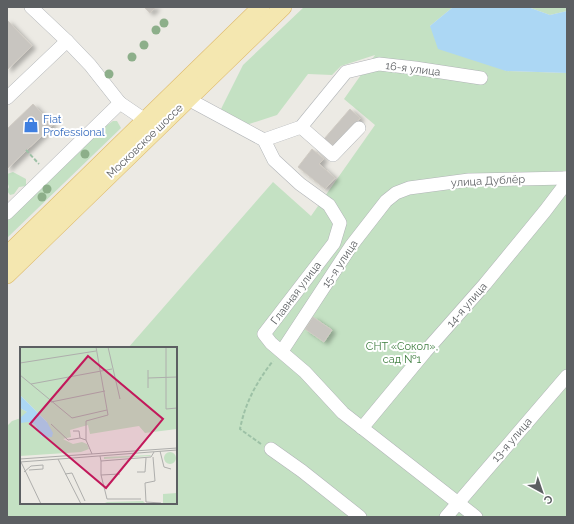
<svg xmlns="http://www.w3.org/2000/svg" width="574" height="524" viewBox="0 0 574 524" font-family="Raleway,sans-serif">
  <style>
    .green { fill: #c4e1c3 }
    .water { fill: #acd7f4 }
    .building { fill: #c8c5c0; stroke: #d0cbc3; filter: url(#shadow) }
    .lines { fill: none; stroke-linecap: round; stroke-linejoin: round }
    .minor-casing { stroke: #b1b4b7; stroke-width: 14 }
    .major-casing { stroke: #dfba6a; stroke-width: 18 }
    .path { stroke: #9dc1a6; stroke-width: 2; stroke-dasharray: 4 2; stroke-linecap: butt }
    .minor { stroke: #fff; stroke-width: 13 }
    .major { stroke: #f4e7b0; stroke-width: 17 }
    .tree { fill: #8daf8a }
    .labels { text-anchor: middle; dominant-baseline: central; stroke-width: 4; stroke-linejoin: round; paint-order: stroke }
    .street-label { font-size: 11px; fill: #5c5f62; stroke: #fff }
    .shop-label { font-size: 11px; fill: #366cbe; stroke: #fff; text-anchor: start }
    .park-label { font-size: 11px; fill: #3f7e40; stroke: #fff }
    .inset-road { fill: none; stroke: #aeaeac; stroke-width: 1 }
    .view { fill: #c2185b; fill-opacity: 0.15; stroke: #c2185b; stroke-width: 2 }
    .inset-edge { fill: none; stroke: #5c5f62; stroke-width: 2 }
  </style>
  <defs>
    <filter id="shadow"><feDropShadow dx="4" dy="2.5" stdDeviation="2" flood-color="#0004"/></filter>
  </defs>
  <rect width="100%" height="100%" fill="#eceae4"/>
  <g class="green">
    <polygon points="304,7 453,7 430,26 506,71 567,73 567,517 7,517 7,426 12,421 21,418 21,503 176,503 176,348 128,348 273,182 311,216 375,125 344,99 375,55 341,66 332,75 308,74 277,115 243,126 219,113 243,65"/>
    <polygon points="528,7 567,7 567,11 550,15"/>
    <polygon points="113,121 117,121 121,128 7,238 7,221 106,126"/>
    <polygon points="13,172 26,179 26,186 19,187 14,194 10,195 7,191 9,187 7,181 7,174"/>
  </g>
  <polygon class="water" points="453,7 528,7 550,15 567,11 567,73 506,71 438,49 430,26"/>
  <g class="building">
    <polygon points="144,7 156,7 150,13"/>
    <polygon points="7,20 32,46 7,70"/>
    <polygon points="33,104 53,125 7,169 7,129"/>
    <polygon points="350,109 360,118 335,147 324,139"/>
    <polygon points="312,149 324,159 319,164 335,178 325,189 298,167"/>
    <polygon points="313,317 332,330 324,342 305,329"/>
  </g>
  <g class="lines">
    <g class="minor-casing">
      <g id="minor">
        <polyline points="31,7 67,41"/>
        <polyline points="7,98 67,41 90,65 120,103"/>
        <polyline points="188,99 264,140 274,160 300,184 329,205 340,223 334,243 264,334 271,343 305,372 343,413 476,517"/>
        <polyline points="301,127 333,155 359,128"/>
        <polyline points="264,140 301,127 346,72 379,64 415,68 481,78"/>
        <polyline points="7,213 120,103 145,120"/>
        <polyline points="282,351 351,246 386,201 396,193 409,188 469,180 567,178"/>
        <polyline points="362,428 425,352 485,284 545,211 564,186 565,178"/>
        <polyline points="271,449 302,471 360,517"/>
        <polyline points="446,517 567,376"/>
      </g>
    </g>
    <g class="major-casing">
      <g id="major">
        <polyline points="7,255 261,7"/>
        <polyline points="7,275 283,7"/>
      </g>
    </g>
    <g class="path">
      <polyline points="26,150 39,164"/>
      <path d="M261,444L240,429C245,403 257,381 273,361"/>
    </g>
    <use href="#minor" class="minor"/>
    <use href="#major" class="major"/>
  </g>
  <g class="tree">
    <circle cx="164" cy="23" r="4.5"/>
    <circle cx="156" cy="30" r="4.5"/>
    <circle cx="144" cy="45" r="4.5"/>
    <circle cx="132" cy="57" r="4.5"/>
    <circle cx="109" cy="74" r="4.5"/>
    <circle cx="85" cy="154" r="4.5"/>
    <circle cx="47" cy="189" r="4.5"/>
    <circle cx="42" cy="197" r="4.5"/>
  </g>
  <defs>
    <g id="shop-bare" transform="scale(1.2)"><path d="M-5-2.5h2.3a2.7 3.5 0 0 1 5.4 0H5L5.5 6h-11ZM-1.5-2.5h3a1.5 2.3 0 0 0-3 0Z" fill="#3f7fe0" stroke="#fff" stroke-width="2.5" paint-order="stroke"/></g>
  </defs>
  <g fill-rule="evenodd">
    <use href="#shop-bare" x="31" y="125"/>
  </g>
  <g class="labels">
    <g class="street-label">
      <text transform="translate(413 69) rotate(7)">16-я улица</text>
      <text transform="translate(145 141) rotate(-44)">Московское шоссе</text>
      <text transform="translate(488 181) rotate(-3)">улица Дублёр</text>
      <text transform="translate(340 264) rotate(-56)">15-я улица</text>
      <text transform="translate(296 293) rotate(-53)">Главная улица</text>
      <text transform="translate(467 305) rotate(-49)">14-я улица</text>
      <text transform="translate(512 440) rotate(-49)">13-я улица</text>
    </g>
    <g class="shop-label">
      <text x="43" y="119">Fiat<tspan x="43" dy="13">Professional</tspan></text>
    </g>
    <g class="park-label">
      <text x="402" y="346">СНТ «Сокол»,<tspan x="402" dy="13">сад №1</tspan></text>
    </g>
  </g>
  <g transform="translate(20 347)">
    <rect width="157" height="157" fill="#eceae4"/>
    <path d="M0,0H157V82L125,86L119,79L70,87L68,78L50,83L51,90L43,92L53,97L62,95L67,97L69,102L61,105L0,109V61L7,65L9,75L15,78L22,90L27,75L0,48ZM144 111a6 6 0 1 1 12 0a6 6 0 1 1-12 0ZM131,108L130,109L84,112V110ZM157,146V157L143,156V147ZM123,154L126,157H83L87,155Z" fill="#c4e1c3"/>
    <path d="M0,48L27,75L33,86L32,90H22L15,78L9,75L0,76L1,70L7,65L0,61Z" fill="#acd7f4"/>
    <path class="inset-road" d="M88,0L100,52M146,0V62L157,61M0,16L76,4M128,23V41M0,28L52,71L87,63M128,31L157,30M11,37L92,22M31,55L85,44M31,77L48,93L60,91L66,93M53,84H59L60,91M140,104L144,120L151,122M72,107L66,93V74L88,68L76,0M80,109L81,114L131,110L134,105M133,110L135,134L125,136L126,155L141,156M0,112L157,101M38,112L61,157M81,114V128L100,127M0,115L157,103M1,115L21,157M4,125L11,119L23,118V122L9,123M117,125H125L126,111M45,127L52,126L65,154M81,128L87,152H121"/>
    <path class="view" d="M68,9L143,72L86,141L10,77Z"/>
    <rect width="157" height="157" class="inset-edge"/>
  </g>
  <rect width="574" height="524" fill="none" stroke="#5c5f62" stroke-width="16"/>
  <g transform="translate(542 492) rotate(140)" stroke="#ffffff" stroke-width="3" paint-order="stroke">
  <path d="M0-3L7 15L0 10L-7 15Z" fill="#5c5f62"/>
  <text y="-6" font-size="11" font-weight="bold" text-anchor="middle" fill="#5c5f62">С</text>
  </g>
</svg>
